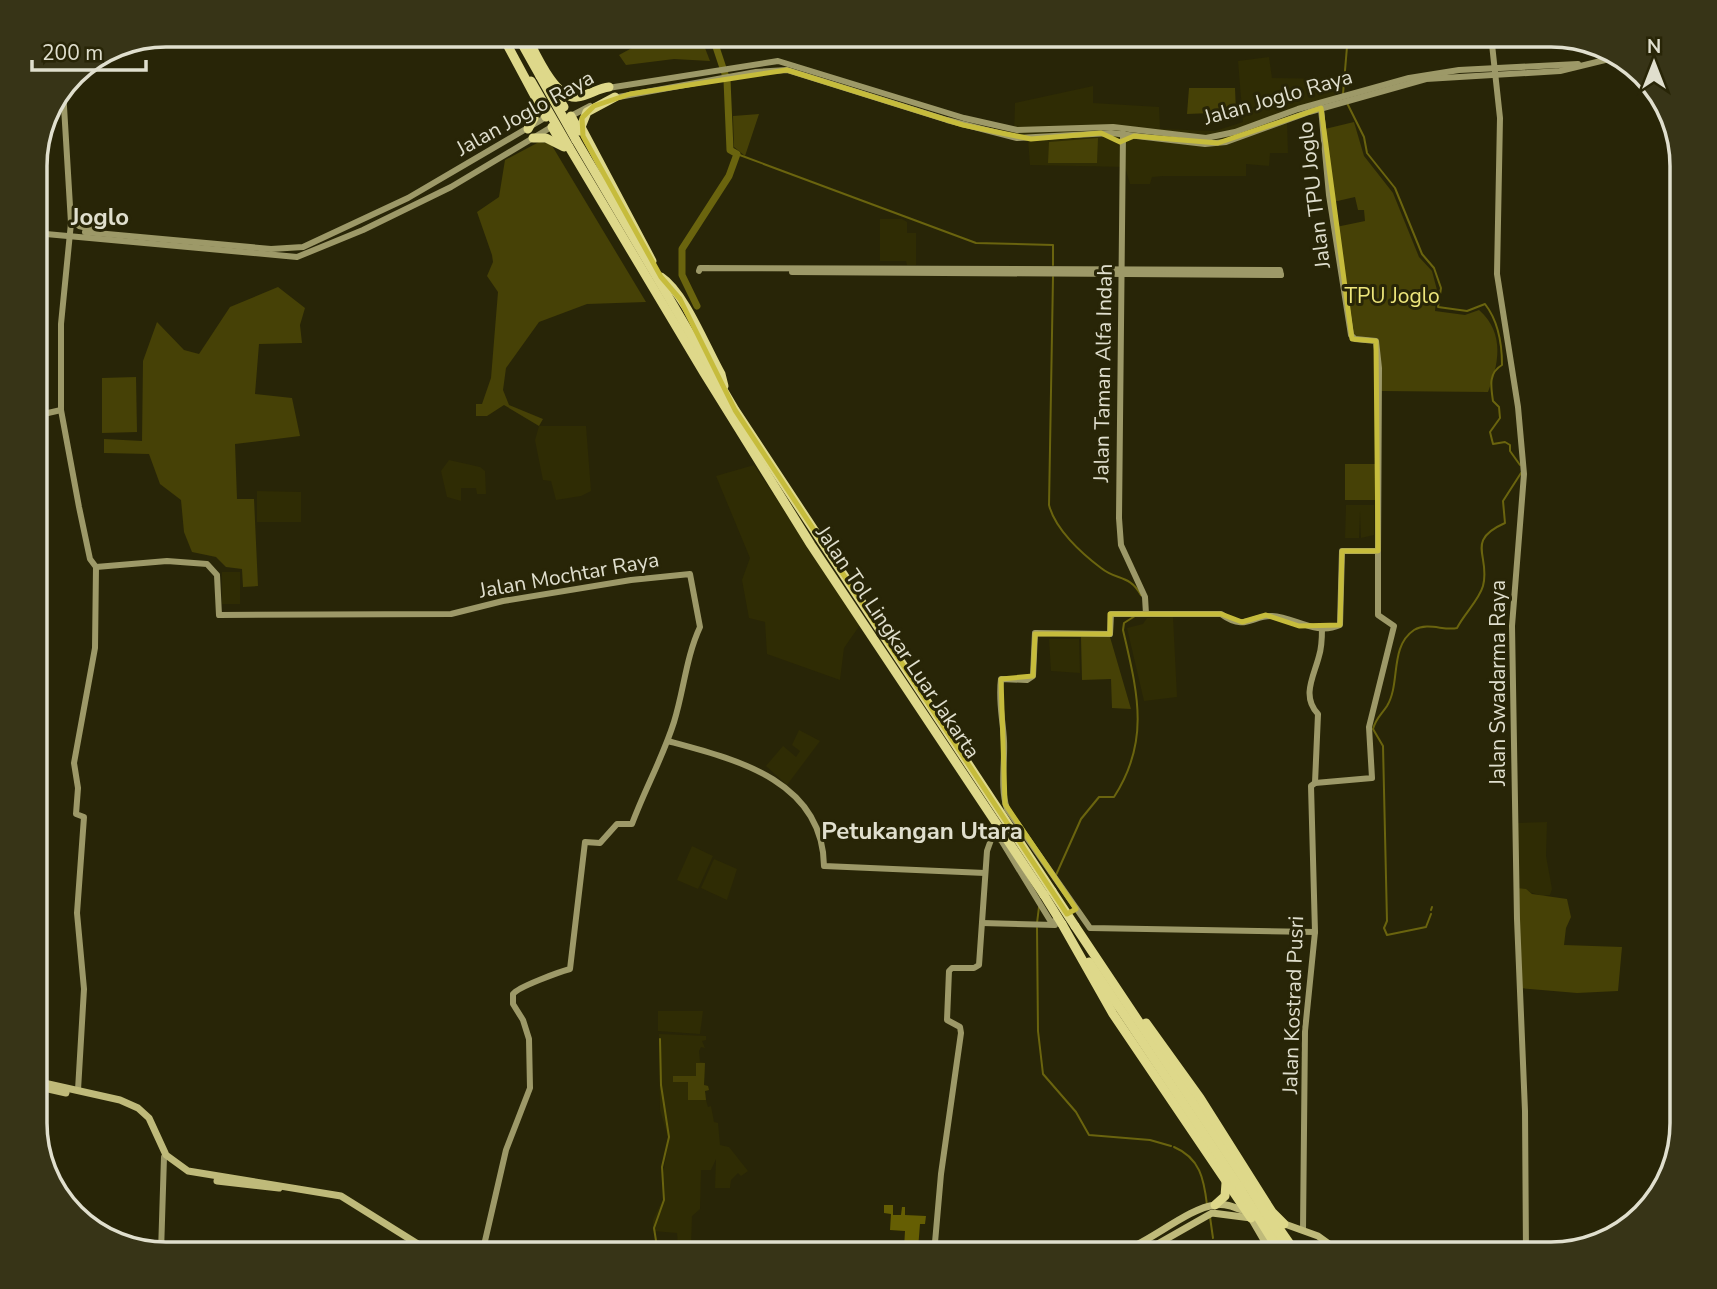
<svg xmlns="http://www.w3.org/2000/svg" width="1717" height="1289" viewBox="0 0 1717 1289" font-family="'Nunito Sans',sans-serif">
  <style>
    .built { fill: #2f2c04 }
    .green { fill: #464106 }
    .forest { fill: #655e03 }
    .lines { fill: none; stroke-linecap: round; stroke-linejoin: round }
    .stream { stroke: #6a640e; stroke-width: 2 }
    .river { stroke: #6a640e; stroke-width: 7 }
    .secondary { stroke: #9d9968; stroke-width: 6 }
    .primary { stroke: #bfba7a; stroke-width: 7 }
    .highway { stroke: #ded88a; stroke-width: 9 }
    .highway-bridge { stroke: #ded88a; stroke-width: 9 }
    .marked { fill: none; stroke: #c6bc3c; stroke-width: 5; stroke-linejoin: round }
    .labels { text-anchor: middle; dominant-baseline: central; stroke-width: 6; stroke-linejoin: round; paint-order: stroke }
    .street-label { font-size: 21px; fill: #e0dfce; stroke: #282507 }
    .park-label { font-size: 21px; fill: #eee67b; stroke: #282507 }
    .quarter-label { font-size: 24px; font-weight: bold; fill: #e0dfce; stroke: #282507 }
    .rim { fill: none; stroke: #e0dfce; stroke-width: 3.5 }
  </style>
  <rect width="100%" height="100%" fill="#282507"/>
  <g class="built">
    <polygon points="1269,57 1272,78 1335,79 1337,107 1287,121 1288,153 1270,153 1269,166 1246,164 1246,176 1163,176 1152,177 1150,184 1130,184 1125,167 1030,165 1028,139 1014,136 1015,103 1093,86 1093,103 1159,107 1160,129 1215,131 1243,122 1238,61"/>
    <polygon points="880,219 902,219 907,222 907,233 916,233 916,265 907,265 906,261 880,261"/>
    <polygon points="539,426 586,426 591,491 581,496 556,500 551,481 543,480 535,440"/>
    <polygon points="449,460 480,467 485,471 486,494 477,494 476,488 461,488 461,501 447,497 441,471"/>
    <polygon points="754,465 860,625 844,648 840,680 767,654 765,622 749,618 742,580 750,558 716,476"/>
    <polygon points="257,491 301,492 301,522 257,522"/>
    <polygon points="1346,505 1374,505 1374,535 1361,538 1360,511 1359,538 1345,538"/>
    <rect x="222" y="572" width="18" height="32"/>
    <polygon points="1173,617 1177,697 1144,701 1127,628 1143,624 1147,618"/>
    <polygon points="1049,639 1079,639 1080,673 1051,671"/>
    <polygon points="799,730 820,741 787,785 766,766 783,746 796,757 800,751 792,745"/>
    <polygon points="1547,822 1546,856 1552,889 1550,895 1542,896 1517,888 1516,823"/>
    <polygon points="692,846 713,856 698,889 677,880"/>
    <polygon points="714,859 737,869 727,900 701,888"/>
    <polygon points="658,1011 703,1011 700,1034 658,1031"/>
    <polygon points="659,1034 706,1036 706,1040 702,1041 705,1048 701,1047 699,1051 700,1062 705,1063 704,1085 708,1086 709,1090 705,1091 706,1100 708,1107 711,1106 714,1122 718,1123 720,1145 729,1147 748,1171 741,1176 738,1173 731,1180 730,1188 715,1188 716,1159 711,1170 701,1170 700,1209 692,1216 691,1247 678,1246 677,1233 653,1231 653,1220 665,1195 663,1173 669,1140 660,1110"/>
  </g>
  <g class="green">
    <polygon points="656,35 700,35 710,61 674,59 626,65 619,55"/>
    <polygon points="1189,88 1235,88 1236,112 1187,114"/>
    <polygon points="759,114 745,156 734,147 733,116"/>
    <path d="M1354,122L1364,156L1393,193L1419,257L1432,271L1437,290L1435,311L1465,315L1479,310C1505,333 1499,363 1488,392L1380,391L1378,340H1357L1354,334L1336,227L1365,221L1364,210H1358L1355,197L1333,202L1325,129Z"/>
    <polygon points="1098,138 1097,163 1048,163 1049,142"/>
    <polygon points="539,142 551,144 646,302 587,304 539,322 506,368 503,390 509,405 543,419 539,426 504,405 487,416 476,416 476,404 482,404 491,378 498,292 487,276 493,262 492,255 477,212 499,197 505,160"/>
    <polygon points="278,287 305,308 300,325 302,343 259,344 255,394 292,398 300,436 235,444 237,499 254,499 258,586 243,587 242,569 226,567 216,557 192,552 184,532 181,500 160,484 149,454 104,453 104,439 142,441 143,361 157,322 184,350 199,354 230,307"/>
    <polygon points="136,377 137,432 102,433 102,378"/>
    <rect x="1345" y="464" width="30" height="36"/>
    <polygon points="1081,637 1110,637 1131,709 1112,708 1111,679 1082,680"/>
    <polygon points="1517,888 1526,889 1532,894 1567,899 1571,917 1566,928 1564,945 1622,947 1618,991 1577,993 1519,988"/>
    <polygon points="696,1063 705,1063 704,1085 708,1086 709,1090 705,1091 706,1100 688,1100 688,1082 673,1082 673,1076 696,1076"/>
  </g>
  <polygon class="forest" points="884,1205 893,1205 893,1215 901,1215 902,1207 905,1207 905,1215 926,1216 925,1224 920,1224 918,1249 904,1248 905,1231 890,1230 891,1214 884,1213"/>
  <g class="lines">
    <g class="stream">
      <polyline points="1343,94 1348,35"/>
      <path d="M1347,103L1364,137L1367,153L1395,188L1422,254L1434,268L1441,288L1438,307L1467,311L1485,304C1499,322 1502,344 1502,365C1488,373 1491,387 1493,401L1499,407L1500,418L1490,432L1493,444L1505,442L1510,445V451L1520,465"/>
      <polyline points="737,154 976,243 1053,245 1053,265"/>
      <path d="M1053,277L1049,505C1055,529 1081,553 1101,568C1117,581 1129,574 1141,595"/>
      <path d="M1056,875L1081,819L1099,797H1114C1151,740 1137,691 1123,630L1124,623L1135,616"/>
      <polyline points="1431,910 1432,907"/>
      <path d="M1431,914L1426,927L1387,935L1384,928L1387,921L1383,746L1373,729C1376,718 1381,715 1387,706C1401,683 1389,647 1414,630C1428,622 1444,631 1457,628C1464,614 1479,600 1483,586C1491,556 1464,541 1505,523L1503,501L1521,473"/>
      <polyline points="1037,923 1039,907"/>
      <polyline points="1037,928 1038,1031 1043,1074 1076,1112 1089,1135 1150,1140 1171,1146"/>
      <path d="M1174,1147C1200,1158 1204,1179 1207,1205"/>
      <polyline points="1210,1217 1213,1238"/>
      <polyline points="657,1247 654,1228 664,1200 662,1167 669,1137 661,1085 660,1039"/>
    </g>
    <polyline class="river" points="697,306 682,275 682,249 729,176 737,154 730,150 727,80 712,35"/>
    <g class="secondary">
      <polyline points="1491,35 1500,118 1497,274 1518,407 1524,474 1512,626 1517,919 1525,1111 1526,1254"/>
      <polyline points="1629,62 1669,113"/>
      <polyline points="608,88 778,61 964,118 1017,130 1113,127 1206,138 1235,132 1298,109 1409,78 1459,70 1578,64"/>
      <polyline points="63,90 71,223 61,324 61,410 79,507 90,559 96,567"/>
      <polyline points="613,98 756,72 787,70 947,120 1017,138 1111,133 1205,144 1226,142 1309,112 1426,79 1560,71 1605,60 1623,60"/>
      <polyline points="569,117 590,106"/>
      <polyline points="1123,133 1119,518 1121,545 1145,597 1146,614"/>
      <polyline points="72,219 79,226 96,230"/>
      <polyline points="85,232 271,249 303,247 408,198 548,116"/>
      <polyline points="35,233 297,257 363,230 451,187 553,126"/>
      <polyline points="699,271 700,268 1280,270 1281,275"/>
      <polyline points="792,272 1281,275"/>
      <polyline points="35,416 61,410"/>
      <path d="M96,567L167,561L207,564L217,575L219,615L451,614L503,601L631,580L690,574L700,627C686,657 684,690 674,722C663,757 645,789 632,824H617L600,843L585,842L570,969C559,972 518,987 513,994V1004L523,1020L529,1039L530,1088L506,1150L482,1254"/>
      <path d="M668,741C735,759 823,780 824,866L985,873"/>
      <polyline points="1315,783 1372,778 1369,727 1394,626 1378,615 1378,551"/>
      <polyline points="982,923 1055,925"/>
      <path d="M1315,932L1090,928L1007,809C1000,788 1005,763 1004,741C1003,719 998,702 1001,679L1027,680L1033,676L1035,633L1110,634L1111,614H1221C1246,632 1252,615 1272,616C1295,617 1315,636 1340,625L1342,551H1378L1379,368L1376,341L1355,339L1351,335L1329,195L1321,108"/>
      <polyline points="78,1090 84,989 77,913 84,817 76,814 78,788 74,763 95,648 96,567"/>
      <path d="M1303,1230L1305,1031L1315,932L1311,786L1315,783L1318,714C1301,696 1314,676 1319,656C1322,647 1322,637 1322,628"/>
      <polyline points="161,1252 164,1157"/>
      <polyline points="934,1254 941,1174 961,1033 960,1027 947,1020 949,971 952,968 974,968 979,965 987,851 992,837 1001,840 1051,922 1060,919"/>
    </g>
    <g class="primary">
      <polyline points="35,1081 120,1100 138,1108 149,1118 166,1155 188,1171 341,1196 421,1246 470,1254"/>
      <polyline points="35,1086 66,1093"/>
      <polyline points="217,1181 279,1188"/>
      <polyline points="1282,1223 1318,1236 1343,1254"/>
      <polyline points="567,1254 626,1247 719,1254"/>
      <path d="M1117,1254C1148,1244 1188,1208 1215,1205C1227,1203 1236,1208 1247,1212"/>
      <polyline points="1140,1254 1212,1213 1251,1218 1272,1254"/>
      <polyline points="1304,1254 1306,1247 1313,1245 1331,1254"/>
    </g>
    <g class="highway">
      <polyline points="502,35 546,117"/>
      <polyline points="517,35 540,76"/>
      <path d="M526,35C535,52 555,100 577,97C588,96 598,88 609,87"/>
      <polyline points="555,93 564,107"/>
      <polyline points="615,97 587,112 581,127 652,261"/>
      <polyline points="571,116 579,131"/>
      <polyline points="552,127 562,144"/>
      <polyline points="528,129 534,118 536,101"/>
      <polyline points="533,138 546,138 564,147"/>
      <polyline points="576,140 735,410 1052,891"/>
      <polyline points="569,147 704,373 811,545 1044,895"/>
      <path d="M661,277C685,293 706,348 721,374L724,386"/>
      <polyline points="1062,924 1113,1014 1251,1218"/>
      <polyline points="1075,926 1248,1185"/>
      <polyline points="1089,962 1240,1188"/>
      <polyline points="1146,1023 1200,1098 1272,1212 1284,1224"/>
      <polyline points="1215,1205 1225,1196 1226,1183"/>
      <polyline points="1274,1221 1297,1254"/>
    </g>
    <g class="highway-bridge">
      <polyline points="540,76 576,140"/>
      <polyline points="531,81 569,147"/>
      <polyline points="1052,891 1075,926"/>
      <polyline points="1044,895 1062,924"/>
      <polyline points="1248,1185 1290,1254"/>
      <polyline points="1240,1188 1281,1254"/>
    </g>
  </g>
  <path class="marked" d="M787,70L963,125L1031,139L1101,133L1120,142L1134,136L1218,143L1321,108L1352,339L1376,341L1378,551H1342L1340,625L1299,626L1266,615L1242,622L1221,614H1110V634H1035L1033,676L1001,679L1005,804L1076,909L1067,914L735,410L680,299L661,277L583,136L582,118L594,106L630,94Z"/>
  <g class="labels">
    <g class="street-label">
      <text transform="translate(1278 97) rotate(-16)">Jalan Joglo Raya</text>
      <text transform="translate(525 113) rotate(-29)">Jalan Joglo Raya</text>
      <text transform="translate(1314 195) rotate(-97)">Jalan TPU Joglo</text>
      <text transform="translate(1103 373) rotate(-89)">Jalan Taman Alfa Indah</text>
      <text transform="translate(569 575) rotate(-10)">Jalan Mochtar Raya</text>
      <text transform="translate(898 642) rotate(56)">Jalan Tol Lingkar Luar Jakarta</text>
      <text transform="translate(1498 683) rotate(-90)">Jalan Swadarma Raya</text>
      <text transform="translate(1293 1005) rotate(-88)">Jalan Kostrad Pusri</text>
    </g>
    <g class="park-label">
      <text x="1392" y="296">TPU Joglo</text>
    </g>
    <g class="quarter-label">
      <text x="100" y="217">Joglo</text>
      <text x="922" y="831">Petukangan Utara</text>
    </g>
  </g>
  <path d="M0 0H1717V1289H0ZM166 47H1551A119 119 0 0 1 1670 166V1123A119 119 0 0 1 1551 1242H166A119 119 0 0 1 47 1123V166A119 119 0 0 1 166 47Z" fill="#373417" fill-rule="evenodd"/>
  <path class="rim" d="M166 47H1551A119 119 0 0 1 1670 166V1123A119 119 0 0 1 1551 1242H166A119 119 0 0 1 47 1123V166A119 119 0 0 1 166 47Z"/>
  <g transform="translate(1654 63)" stroke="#282507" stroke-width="5" paint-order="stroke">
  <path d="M0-5L12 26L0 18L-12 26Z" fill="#e0dfce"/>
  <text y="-10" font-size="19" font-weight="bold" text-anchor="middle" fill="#e0dfce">N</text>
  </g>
  <path d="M32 60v10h114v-10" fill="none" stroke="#e0dfce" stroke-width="3.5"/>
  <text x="42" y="60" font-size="21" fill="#e0dfce" stroke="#282507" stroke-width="5" paint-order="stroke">200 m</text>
</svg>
